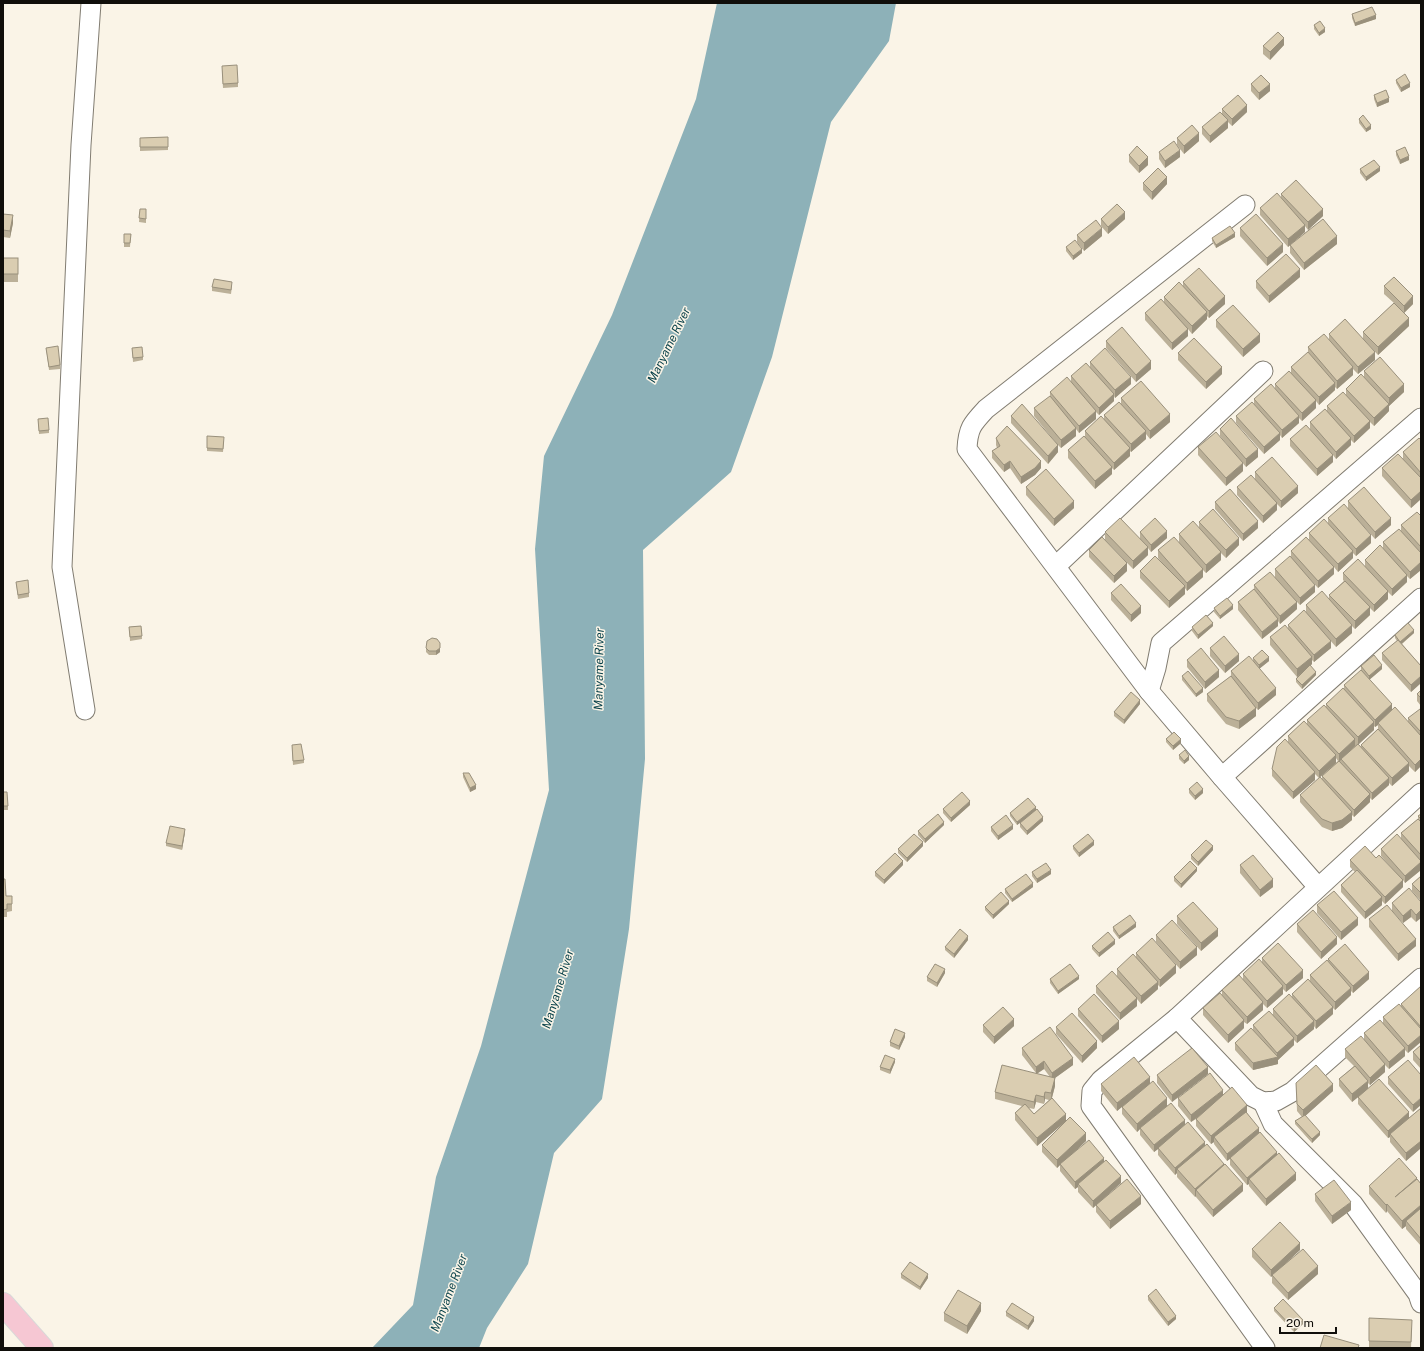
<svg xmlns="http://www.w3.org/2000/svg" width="1424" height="1351" viewBox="0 0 1424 1351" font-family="'Public Sans',sans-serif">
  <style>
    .water { fill: #8db1b8 }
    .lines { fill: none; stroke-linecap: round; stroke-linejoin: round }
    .minor-casing { stroke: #817c71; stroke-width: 21 }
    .primary-casing { stroke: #d9d8d8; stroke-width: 24 }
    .minor { stroke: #fff; stroke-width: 19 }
    .primary { stroke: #f6c7d3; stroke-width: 22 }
    .wall { fill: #bbb098; fill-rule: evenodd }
    .shaded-wall { fill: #99907c }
    .building { fill: #dacdb1; stroke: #99907c }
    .labels { text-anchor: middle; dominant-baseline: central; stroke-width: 3; stroke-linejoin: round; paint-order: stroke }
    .water-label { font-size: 12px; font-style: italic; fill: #043e47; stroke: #faf4e7 }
  </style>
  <rect width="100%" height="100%" fill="#faf4e7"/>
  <polygon class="water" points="717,3 896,3 889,41 831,122 772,357 731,472 643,550 645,759 629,929 602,1099 554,1153 528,1264 487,1328 479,1348 372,1348 413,1305 436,1177 481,1046 549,790 535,549 544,456 612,315 696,99"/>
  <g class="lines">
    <g class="minor-casing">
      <g id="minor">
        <path d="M1245,205L986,409C972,424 968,428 967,449L1149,691L1222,777L1318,887"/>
        <polyline points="1056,566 1263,371"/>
        <polyline points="1149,691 1156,668 1161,643 1421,418"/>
        <polyline points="85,710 62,567 81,145 91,3"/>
        <polyline points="1222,777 1421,598"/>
        <polyline points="1177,1018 1251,1096 1263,1102 1276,1101 1292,1092 1421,978"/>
        <polyline points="1263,1102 1273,1124 1353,1204 1418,1294 1421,1303"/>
        <polyline points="1265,1348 1091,1106 1092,1091 1101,1080 1177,1018 1421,793"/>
      </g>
    </g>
    <g class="primary-casing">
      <polyline id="primary" points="3,1304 42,1348"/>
    </g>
    <use href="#minor" class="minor"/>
    <use href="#primary" class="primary"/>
  </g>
  <g class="wall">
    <polygon points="1352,14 1376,19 1355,26 1352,18"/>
    <polygon points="1314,25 1325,32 1319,36 1314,29"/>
    <polygon points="1284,45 1270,60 1263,54 1263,46"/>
    <polygon points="222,70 238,83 238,87 223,88"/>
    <polygon points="1396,80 1410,87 1401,92 1396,83"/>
    <polygon points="1251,84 1270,91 1259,100 1251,91"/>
    <polygon points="1374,95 1389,102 1377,107 1374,99"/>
    <polygon points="1222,109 1247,112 1232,126 1228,122 1228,128 1210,143 1202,134 1202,127 1222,114"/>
    <polygon points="1359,119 1371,129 1366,132 1359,123"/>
    <polygon points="168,137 168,150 140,151 140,138"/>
    <polygon points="1177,138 1199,141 1184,154 1177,145"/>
    <polygon points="1396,151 1409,160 1400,164 1396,155"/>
    <polygon points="1159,152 1180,157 1165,168 1159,159"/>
    <polygon points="1129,155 1148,165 1139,173 1129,162"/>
    <polygon points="1360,169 1380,171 1366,181 1360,173"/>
    <polygon points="1143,183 1167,184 1152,200 1143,190"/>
    <polygon points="1281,194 1323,216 1308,230 1305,226 1305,232 1290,245 1337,244 1304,270 1290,253 1290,245 1288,247 1260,215 1260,208 1281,198"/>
    <polygon points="140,209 146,209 146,223 139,222"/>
    <polygon points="3,214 13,223 10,238 3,237"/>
    <polygon points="1101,219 1125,219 1108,234 1101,226"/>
    <polygon points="1240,228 1283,252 1267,266 1240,236"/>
    <polygon points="124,234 131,234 130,247 124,247"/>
    <polygon points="1077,235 1102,236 1084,251 1077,242"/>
    <polygon points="1235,237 1216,248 1212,241 1212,238"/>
    <polygon points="1066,247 1082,253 1073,260 1066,251"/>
    <rect x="3" y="258" width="15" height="24"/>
    <polygon points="1300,277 1269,303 1256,288 1256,281"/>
    <polygon points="1183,282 1225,304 1209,318 1207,316 1207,319 1192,334 1188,329 1188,336 1172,350 1145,320 1145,313 1164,303 1164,297 1183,286"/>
    <polygon points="232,286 231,294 212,291 212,287"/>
    <polygon points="1384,286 1413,304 1404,313 1409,326 1378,355 1363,339 1363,332 1394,303 1384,294"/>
    <polygon points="1216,320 1260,342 1243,357 1216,327"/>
    <polygon points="1329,334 1375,360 1358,374 1353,369 1353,375 1337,389 1335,387 1335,390 1319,405 1316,401 1316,408 1302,421 1299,418 1299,423 1282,438 1280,435 1280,440 1264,454 1236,423 1236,416 1254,405 1254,399 1275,388 1275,384 1291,374 1291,367 1308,353 1308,347 1329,339"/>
    <polygon points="1106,341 1151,369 1136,382 1106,348"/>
    <polygon points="46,348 60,365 60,369 49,370"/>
    <polygon points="132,348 143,357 143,360 133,362"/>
    <polygon points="1178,353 1222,374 1206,389 1178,360"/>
    <polygon points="1090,362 1131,384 1115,398 1114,396 1114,401 1099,415 1096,412 1096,419 1079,433 1076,429 1076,436 1061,448 1058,445 1058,452 1048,464 1011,423 1011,416 1057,444 1034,416 1034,408 1050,397 1050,392 1071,381 1071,376 1090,367"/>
    <polygon points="1364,371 1404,392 1389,406 1389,411 1374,426 1370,422 1370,428 1354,443 1351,440 1351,445 1336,459 1333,455 1333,462 1317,476 1290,446 1290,439 1310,429 1310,422 1327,411 1327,406 1346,396 1346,389 1364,377"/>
    <polygon points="1121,398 1170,422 1150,439 1146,434 1146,439 1131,452 1130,451 1130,456 1114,470 1112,468 1112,474 1095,489 1068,458 1068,450 1085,437 1085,431 1104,419 1104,415 1121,404"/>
    <polygon points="38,419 49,430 49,433 39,434"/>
    <polygon points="1220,429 1258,457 1246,467 1220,436"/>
    <polygon points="996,438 1041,468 1035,475 1021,484 1010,468 1004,472 992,458 992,451 997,448 996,445"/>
    <polygon points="1421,440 1421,499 1411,508 1382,476 1382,468 1403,458 1403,452"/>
    <polygon points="224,441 223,452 207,451 207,448"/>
    <polygon points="1198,447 1243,471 1226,486 1198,455"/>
    <polygon points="1255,472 1298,493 1281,508 1277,504 1277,510 1263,523 1237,495 1237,487 1255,479"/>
    <polygon points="1026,487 1074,508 1054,526 1026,495"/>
    <polygon points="1348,501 1391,525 1375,539 1356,518 1371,543 1356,556 1353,553 1353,558 1338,572 1334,567 1334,574 1318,588 1305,574 1315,592 1300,605 1297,602 1297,609 1280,624 1278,621 1278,626 1262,639 1238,610 1238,602 1254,589 1254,585 1275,577 1275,569 1291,558 1291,551 1309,539 1309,533 1328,525 1328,518 1348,508"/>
    <polygon points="1215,502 1258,528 1243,541 1215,509"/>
    <polygon points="1421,510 1421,570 1410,579 1407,576 1407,582 1392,596 1388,592 1388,599 1374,612 1370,608 1370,615 1355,629 1352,626 1352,633 1336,647 1329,639 1331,648 1314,662 1312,660 1312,664 1310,666 1316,675 1302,689 1296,682 1296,679 1297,677 1270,645 1270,637 1288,629 1288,625 1306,612 1306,605 1329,600 1329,595 1344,581 1343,580 1343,573 1365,566 1365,560 1383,549 1383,542 1401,532 1401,525 1421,516"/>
    <polygon points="1199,522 1239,545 1226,558 1220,552 1221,560 1206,573 1203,570 1203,577 1187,591 1185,588 1185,594 1169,608 1140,578 1140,571 1168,570 1158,558 1158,550 1179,542 1179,534 1199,528"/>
    <polygon points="1105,532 1140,539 1140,532 1167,538 1151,552 1148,548 1148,555 1133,569 1105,540"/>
    <polygon points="1089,550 1127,571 1114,583 1089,557"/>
    <polygon points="16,582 29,593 29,597 18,599"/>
    <polygon points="1111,593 1141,613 1131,622 1111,600"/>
    <polygon points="1214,608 1233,609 1220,619 1214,612"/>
    <polygon points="1421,623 1421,632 1420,631 1420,624"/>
    <polygon points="141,626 142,639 130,641 129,627"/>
    <polygon points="1213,626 1198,639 1192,631 1192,627"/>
    <polygon points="1414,633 1402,644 1421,666 1421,683 1411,692 1382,660 1382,653 1397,641 1395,638 1395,635"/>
    <polygon points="440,643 440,652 436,655 429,655 426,652 426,648"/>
    <polygon points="1210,648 1239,661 1225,673 1210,656"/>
    <polygon points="1253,658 1269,661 1259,669 1276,695 1258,710 1256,708 1256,716 1239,729 1226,724 1207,701 1207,694 1231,676 1231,671 1253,661"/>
    <polygon points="1187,660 1219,677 1205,689 1187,667"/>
    <path d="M1361,666L1382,669L1369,680L1392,710L1408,722V718L1421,710V766L1415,772L1409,766V771L1392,786L1389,783V785L1372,800L1370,798V802L1354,817L1352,815V820L1342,828L1332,831L1322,827L1300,802V795L1322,780V776L1338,761L1336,758V763L1319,778L1315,774V780L1293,799L1272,776V769L1288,742V736L1307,725V720L1326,707V704L1344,689V685L1368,679L1361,670ZM1378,725V729L1361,745V747L1358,744L1374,730V726L1375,727Z"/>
    <polygon points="1182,676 1203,692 1196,697 1182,680"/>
    <polygon points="1421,690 1421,706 1417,701 1417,694"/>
    <polygon points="1140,704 1124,724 1114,716 1114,712"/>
    <polygon points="1166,739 1181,743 1173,750 1166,742"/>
    <polygon points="292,745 304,760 304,763 293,765"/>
    <polygon points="1179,755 1189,760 1184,764 1179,759"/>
    <polygon points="463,773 476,789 470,792 463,777"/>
    <polygon points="1189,789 1203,793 1195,800 1189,793"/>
    <polygon points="3,792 8,806 8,810 3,810"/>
    <polygon points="970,805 951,822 943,813 943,809"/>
    <polygon points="1036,810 1043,821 1027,835 1020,827 1020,823 1028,817 1017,825 1010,816 1010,813"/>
    <polygon points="1421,814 1421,870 1405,883 1403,880 1403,887 1385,904 1382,901 1382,905 1365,919 1341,892 1341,885 1355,872 1350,867 1350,860 1376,858 1393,870 1381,856 1381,849 1401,839 1401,833 1418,819 1418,816"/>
    <polygon points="944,825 925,843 918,835 918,831"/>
    <polygon points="991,827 1013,829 998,840 991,831"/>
    <polygon points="185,832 182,850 166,846 166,843"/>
    <polygon points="1094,845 1079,857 1073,849 1073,846"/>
    <polygon points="923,846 907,862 898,853 898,849"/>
    <polygon points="1213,850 1198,866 1191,859 1191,855"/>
    <polygon points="903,865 884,884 875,876 875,872"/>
    <polygon points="1240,865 1273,887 1260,897 1240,873"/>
    <polygon points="1197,871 1181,888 1174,881 1174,877"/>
    <polygon points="1032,872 1051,874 1037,883 1032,876"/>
    <polygon points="1421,876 1421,901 1412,891 1412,884"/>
    <polygon points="3,879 6,896 12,904 12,911 7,912 7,917 3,917"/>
    <polygon points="1033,887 1012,902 1005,893 1005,889"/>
    <polygon points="1421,902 1416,922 1411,917 1403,923 1392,911 1392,903"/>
    <polygon points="1009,904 993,919 985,910 985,907"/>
    <polygon points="1317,905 1358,925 1341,940 1317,913"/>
    <polygon points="1177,916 1218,936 1201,951 1177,924"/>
    <polygon points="1369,919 1416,946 1398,961 1369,927"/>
    <polygon points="1297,924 1337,944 1321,959 1297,932"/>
    <polygon points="1113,927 1136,927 1119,939 1113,931"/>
    <polygon points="1156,935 1197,955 1180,969 1156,942"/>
    <polygon points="968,940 954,958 945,950 945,947"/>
    <polygon points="1115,944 1099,957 1092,949 1092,946"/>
    <polygon points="1136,953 1176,973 1160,987 1158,985 1158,989 1141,1004 1137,999 1137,1006 1120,1020 1096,993 1096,986 1117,976 1117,969 1136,957"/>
    <polygon points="1262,958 1303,978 1286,992 1283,989 1283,994 1267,1008 1263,1004 1263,1010 1247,1024 1244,1022 1244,1028 1228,1043 1203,1015 1203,1008 1222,996 1222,990 1243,979 1243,974 1262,962"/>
    <polygon points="1328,959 1369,979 1353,993 1351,991 1351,995 1335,1010 1333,1008 1333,1014 1316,1029 1314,1026 1314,1029 1297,1043 1294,1040 1294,1045 1278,1060 1278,1064 1253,1070 1235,1050 1235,1043 1253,1030 1253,1025 1273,1014 1273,1009 1292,997 1292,994 1310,981 1310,975 1328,962"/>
    <polygon points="945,973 937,987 927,981 927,977"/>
    <polygon points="1050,979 1079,979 1058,994 1050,983"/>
    <polygon points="1421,986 1421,1035 1408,1053 1405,1050 1405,1056 1389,1069 1385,1065 1385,1072 1370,1085 1368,1083 1368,1088 1409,1118 1421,1108 1421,1148 1406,1161 1390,1142 1390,1137 1388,1138 1358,1104 1358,1097 1363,1093 1352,1102 1339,1086 1339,1079 1354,1066 1345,1057 1345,1049 1364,1040 1364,1033 1383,1023 1383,1017 1401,1006 1401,1004"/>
    <polygon points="1078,1009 1119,1029 1102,1043 1078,1016"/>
    <polygon points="983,1025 1014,1026 994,1044 983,1032"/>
    <polygon points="1056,1027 1097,1048 1082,1063 1056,1034"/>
    <polygon points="905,1037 899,1050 890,1046 890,1042"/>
    <polygon points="1421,1045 1421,1069 1413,1060 1413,1052"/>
    <path d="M1022,1048L1073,1065L1055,1078V1086L1052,1098L1066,1121L1037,1146L1015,1120V1113L1022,1106L995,1099V1092L1036,1073L1022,1055ZM1044,1069L1050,1077L1037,1074ZM1045,1099L1049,1100L1034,1114L1029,1108L1034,1109L1036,1102L1044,1104Z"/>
    <polygon points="895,1062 890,1074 880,1070 880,1067"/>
    <polygon points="1208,1074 1172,1102 1157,1083 1157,1075"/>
    <polygon points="1421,1075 1413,1112 1388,1084 1388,1077"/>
    <polygon points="1150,1083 1167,1105 1205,1146 1224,1165 1243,1191 1213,1217 1196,1197 1196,1196 1195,1197 1177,1177 1177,1173 1175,1175 1158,1155 1158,1149 1154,1152 1140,1135 1140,1129 1137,1132 1122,1114 1122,1107 1125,1104 1117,1111 1101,1091 1101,1084"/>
    <polygon points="1296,1083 1333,1091 1305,1116 1320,1135 1312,1143 1295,1124 1295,1121 1302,1117 1297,1111"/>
    <polygon points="1223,1095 1247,1112 1247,1113 1259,1133 1277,1155 1296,1180 1266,1206 1249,1186 1249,1184 1247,1185 1230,1165 1230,1159 1227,1161 1214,1144 1214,1142 1211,1144 1196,1126 1196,1119 1191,1122 1178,1106 1178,1098"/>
    <polygon points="1086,1141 1069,1157 1104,1162 1121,1183 1107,1195 1141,1204 1110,1229 1096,1212 1096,1205 1093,1208 1078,1192 1078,1187 1075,1189 1060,1171 1060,1165 1057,1168 1042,1152 1042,1145"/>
    <polygon points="1417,1179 1421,1184 1421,1246 1406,1229 1406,1226 1402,1229 1387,1211 1386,1213 1369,1194 1369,1186"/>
    <polygon points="1315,1194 1351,1210 1332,1224 1315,1201"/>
    <polygon points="1252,1249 1300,1250 1288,1261 1318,1274 1288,1300 1272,1283 1272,1276 1271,1277 1252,1257"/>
    <polygon points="901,1274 928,1278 920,1290 901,1278"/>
    <polygon points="1148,1296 1176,1319 1168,1326 1148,1300"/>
    <polygon points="1274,1308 1303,1324 1294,1332 1274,1311"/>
    <polygon points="981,1311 967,1334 944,1321 944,1313"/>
    <polygon points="1006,1312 1034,1321 1028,1330 1006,1316"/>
    <polygon points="1369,1318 1412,1328 1411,1348 1369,1348"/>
  </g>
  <g class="shaded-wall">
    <polygon points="1376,15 1376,19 1355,26 1355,23"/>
    <polygon points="1325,28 1325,32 1319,36 1319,33"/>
    <polygon points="1284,38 1284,45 1270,60 1270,52"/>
    <polygon points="1410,83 1410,87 1401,92 1401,88"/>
    <polygon points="1270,84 1270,91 1259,100 1259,93"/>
    <polygon points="1389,98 1389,102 1377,107 1377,103"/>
    <polygon points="1247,105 1247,112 1232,126 1232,119"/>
    <polygon points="1228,120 1228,128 1210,143 1210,136"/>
    <polygon points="1371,125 1371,129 1366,132 1366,129"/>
    <polygon points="1199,133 1199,141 1184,154 1184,146"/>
    <polygon points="1180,150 1180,157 1165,168 1165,161"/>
    <polygon points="1409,156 1409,160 1400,164 1400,160"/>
    <polygon points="1148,157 1148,165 1139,173 1139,166"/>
    <polygon points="1380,167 1380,171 1366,181 1366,177"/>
    <polygon points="1167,177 1167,184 1152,200 1152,192"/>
    <polygon points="1323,209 1323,216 1308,230 1308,222"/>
    <polygon points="1125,212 1125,219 1108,234 1108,227"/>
    <polygon points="13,215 13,223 10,238 10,231"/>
    <polygon points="1305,225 1305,232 1288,247 1288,239"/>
    <polygon points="1102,228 1102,236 1084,251 1084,243"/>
    <polygon points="1235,233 1235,237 1216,248 1216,245"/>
    <polygon points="1337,236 1337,244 1304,270 1304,263"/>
    <polygon points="1283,244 1283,252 1267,266 1267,258"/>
    <polygon points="1082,249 1082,253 1073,260 1073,256"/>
    <polygon points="1300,269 1300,277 1269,303 1269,296"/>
    <polygon points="1225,296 1225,304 1209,318 1209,311"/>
    <polygon points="1413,296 1413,304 1404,313 1404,306"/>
    <polygon points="1207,312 1207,319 1192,334 1192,326"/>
    <polygon points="1409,318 1409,326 1378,355 1378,347"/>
    <polygon points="1188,329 1188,336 1172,350 1172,343"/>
    <polygon points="1260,334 1260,342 1243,357 1243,349"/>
    <polygon points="1375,352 1375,360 1358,374 1358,367"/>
    <polygon points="1151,361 1151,369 1136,382 1136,375"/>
    <polygon points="1222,367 1222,374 1206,389 1206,382"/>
    <polygon points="1353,367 1353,375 1337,389 1337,381"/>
    <polygon points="1131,377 1131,384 1115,398 1115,390"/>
    <polygon points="1335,383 1335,390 1319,405 1319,397"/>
    <polygon points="1404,384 1404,392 1389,406 1389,411 1374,426 1374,418 1389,404 1389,398"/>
    <polygon points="1114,394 1114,401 1099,415 1099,408"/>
    <polygon points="1316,400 1316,408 1302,421 1302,413"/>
    <polygon points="1096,411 1096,419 1079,433 1079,426"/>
    <polygon points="1170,414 1170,422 1150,439 1150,431"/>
    <polygon points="1299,416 1299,423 1282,438 1282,430"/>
    <polygon points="1370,421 1370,428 1354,443 1354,436"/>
    <polygon points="1076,428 1076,436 1061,448 1061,440"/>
    <polygon points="1146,431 1146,439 1131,452 1131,444"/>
    <polygon points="1280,433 1280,440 1264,454 1264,447"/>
    <polygon points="1351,438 1351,445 1336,459 1336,452"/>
    <polygon points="1058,445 1058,452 1048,464 1048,456"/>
    <polygon points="1130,448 1130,456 1114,470 1114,463"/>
    <polygon points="1258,449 1258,457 1246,467 1246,459"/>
    <polygon points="1333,455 1333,462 1317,476 1317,469"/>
    <polygon points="1010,461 1010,468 1004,472 1004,465"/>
    <polygon points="1041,461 1041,468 1035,475 1021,484 1021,477"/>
    <polygon points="1243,463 1243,471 1226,486 1226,478"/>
    <polygon points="1112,467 1112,474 1095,489 1095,481"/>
    <polygon points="1298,486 1298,493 1281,508 1281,501"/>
    <polygon points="1421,491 1421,499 1411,508 1411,500"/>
    <polygon points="1074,501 1074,508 1054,526 1054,519"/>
    <polygon points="1277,503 1277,510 1263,523 1263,516"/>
    <polygon points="1391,518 1391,525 1375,539 1375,532"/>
    <polygon points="1258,521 1258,528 1243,541 1243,534"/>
    <polygon points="1167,531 1167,538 1151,552 1151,545"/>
    <polygon points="1371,535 1371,543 1356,556 1356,549"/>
    <polygon points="1239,538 1239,545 1226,558 1226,550"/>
    <polygon points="1148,547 1148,555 1133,569 1133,561"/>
    <polygon points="1353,551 1353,558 1338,572 1338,564"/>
    <polygon points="1221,552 1221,560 1206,573 1206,565"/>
    <polygon points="1421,562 1421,570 1410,579 1410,572"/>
    <polygon points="1127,563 1127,571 1114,583 1114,576"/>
    <polygon points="1334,567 1334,574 1318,588 1318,581"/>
    <polygon points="1203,569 1203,577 1187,591 1187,583"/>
    <polygon points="1407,575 1407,582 1392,596 1392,589"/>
    <polygon points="1315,585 1315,592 1300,605 1300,598"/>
    <polygon points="1185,586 1185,594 1169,608 1169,601"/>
    <polygon points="1388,591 1388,599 1374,612 1374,605"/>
    <polygon points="1297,602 1297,609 1280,624 1280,616"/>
    <polygon points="1233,605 1233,609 1220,619 1220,616"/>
    <polygon points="1141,606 1141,613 1131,622 1131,615"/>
    <polygon points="1370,607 1370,615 1355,629 1355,621"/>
    <polygon points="1278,619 1278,626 1262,639 1262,632"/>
    <polygon points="1213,623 1213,626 1198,639 1198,635"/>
    <polygon points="1352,625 1352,633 1336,647 1336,639"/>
    <polygon points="1414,630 1414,633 1400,645 1400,642"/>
    <polygon points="1331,641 1331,648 1314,662 1314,655"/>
    <polygon points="440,648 440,652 436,655 436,651"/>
    <polygon points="1239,654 1239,661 1225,673 1225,666"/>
    <polygon points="1269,657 1269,661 1259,669 1259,665"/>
    <polygon points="1312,657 1312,664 1297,677 1297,669"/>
    <polygon points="1382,665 1382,669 1369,680 1369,676"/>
    <polygon points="1219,670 1219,677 1205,689 1205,682"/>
    <polygon points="1316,672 1316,675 1302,689 1302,685"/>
    <polygon points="1421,676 1421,683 1411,692 1411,685"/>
    <polygon points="1203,688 1203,692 1196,697 1196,694"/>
    <polygon points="1276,688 1276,695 1258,710 1258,703"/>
    <polygon points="1140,700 1140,704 1124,724 1124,720"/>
    <polygon points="1392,704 1392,712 1378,723 1378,725 1375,727 1375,720"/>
    <polygon points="1256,708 1256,716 1239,729 1239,721"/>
    <polygon points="1374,722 1374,730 1358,745 1358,737"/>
    <polygon points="1181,739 1181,743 1173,750 1173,746"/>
    <polygon points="1355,739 1355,746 1339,762 1339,754"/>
    <polygon points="1336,755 1336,763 1319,778 1319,771"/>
    <polygon points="1189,756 1189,760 1184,764 1184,761"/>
    <polygon points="1421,759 1421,766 1415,772 1415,765"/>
    <polygon points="1409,763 1409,771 1392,786 1392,778"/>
    <polygon points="1315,772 1315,780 1293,799 1293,792"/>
    <polygon points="1389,778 1389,785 1372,800 1372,793"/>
    <polygon points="476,785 476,789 470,792 470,788"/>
    <polygon points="1203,789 1203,793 1195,800 1195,796"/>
    <polygon points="1370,794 1370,802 1354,817 1354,810"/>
    <polygon points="970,801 970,805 951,822 951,818"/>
    <polygon points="1036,807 1036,811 1017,825 1017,822"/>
    <polygon points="1352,812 1352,820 1342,828 1332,831 1332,823"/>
    <polygon points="1043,817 1043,821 1027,835 1027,831"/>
    <polygon points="944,822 944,825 925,843 925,839"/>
    <polygon points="1013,825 1013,829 998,840 998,836"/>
    <polygon points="185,829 185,832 182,850 182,846"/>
    <polygon points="1094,841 1094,845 1079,857 1079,853"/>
    <polygon points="923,842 923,846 907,862 907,858"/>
    <polygon points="1213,846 1213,850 1198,866 1198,862"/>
    <polygon points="903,861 903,865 884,884 884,880"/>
    <polygon points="1421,862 1421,870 1405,883 1405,876"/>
    <polygon points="1197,868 1197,871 1181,888 1181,884"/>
    <polygon points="1051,870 1051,874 1037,883 1037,879"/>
    <polygon points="1273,879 1273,887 1260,897 1260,890"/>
    <polygon points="1403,880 1403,887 1385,904 1385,897"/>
    <polygon points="1033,883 1033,887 1012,902 1012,899"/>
    <polygon points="1382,897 1382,905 1365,919 1365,912"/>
    <polygon points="1009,901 1009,904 993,919 993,915"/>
    <polygon points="1411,909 1411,917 1403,923 1403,916"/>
    <polygon points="1421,910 1421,918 1416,922 1416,915"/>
    <polygon points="1358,918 1358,925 1341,940 1341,932"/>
    <polygon points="1136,923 1136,927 1119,939 1119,936"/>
    <polygon points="1218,929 1218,936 1201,951 1201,943"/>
    <polygon points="968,936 968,940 954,958 954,954"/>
    <polygon points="1337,937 1337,944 1321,959 1321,952"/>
    <polygon points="1416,939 1416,946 1398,961 1398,954"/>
    <polygon points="1115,940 1115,944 1099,957 1099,953"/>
    <polygon points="1197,947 1197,955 1180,969 1180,962"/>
    <polygon points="1176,965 1176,973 1160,987 1160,980"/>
    <polygon points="945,969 945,973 937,987 937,983"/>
    <polygon points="1303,970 1303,978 1286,992 1286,985"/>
    <polygon points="1369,972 1369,979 1353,993 1353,986"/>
    <polygon points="1079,976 1079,979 1058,994 1058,991"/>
    <polygon points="1158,982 1158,989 1141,1004 1141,996"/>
    <polygon points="1283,986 1283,994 1267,1008 1267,1001"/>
    <polygon points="1351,988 1351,995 1335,1010 1335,1002"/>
    <polygon points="1137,998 1137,1006 1120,1020 1120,1013"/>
    <polygon points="1263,1002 1263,1010 1247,1024 1247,1017"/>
    <polygon points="1333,1007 1333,1014 1316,1029 1316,1021"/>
    <polygon points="1014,1019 1014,1026 994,1044 994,1037"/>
    <polygon points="1244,1020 1244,1028 1228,1043 1228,1035"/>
    <polygon points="1119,1021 1119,1029 1102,1043 1102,1036"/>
    <polygon points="1314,1021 1314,1029 1297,1043 1297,1036"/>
    <polygon points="905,1033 905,1037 899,1050 899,1046"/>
    <polygon points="1421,1035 1421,1042 1408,1053 1408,1046"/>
    <polygon points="1294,1038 1294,1045 1278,1060 1278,1064 1253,1070 1253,1063 1277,1057 1277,1053"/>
    <polygon points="1097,1041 1097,1048 1082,1063 1082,1056"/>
    <polygon points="1405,1048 1405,1056 1389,1069 1389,1062"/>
    <polygon points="1073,1058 1073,1065 1055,1078 1055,1086 1051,1101 1052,1073"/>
    <polygon points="895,1059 895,1062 890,1074 890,1070"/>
    <polygon points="1044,1061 1044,1069 1036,1074 1036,1067"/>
    <polygon points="1385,1064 1385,1072 1370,1085 1370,1078"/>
    <polygon points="1208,1067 1208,1074 1172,1102 1172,1095"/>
    <polygon points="1150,1077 1150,1084 1117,1111 1117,1103"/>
    <polygon points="1368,1081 1368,1089 1352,1102 1352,1094"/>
    <polygon points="1333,1084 1333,1091 1303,1118 1303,1110"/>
    <polygon points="1223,1090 1223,1098 1191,1122 1191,1115"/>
    <polygon points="1045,1092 1045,1099 1044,1104 1044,1097"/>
    <polygon points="1036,1095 1036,1102 1034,1109 1034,1102"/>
    <polygon points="1167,1098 1167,1106 1140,1128 1140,1129 1137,1132 1137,1124"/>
    <polygon points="1421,1098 1421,1105 1413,1112 1413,1105"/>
    <polygon points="1247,1105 1247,1112 1216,1140 1214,1137 1214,1142 1211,1144 1211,1136"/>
    <polygon points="1409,1112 1409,1120 1390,1134 1390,1137 1388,1138 1388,1131"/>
    <polygon points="1066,1114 1066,1121 1037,1146 1037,1138"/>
    <polygon points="1185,1120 1185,1127 1158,1148 1158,1149 1154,1152 1154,1145"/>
    <polygon points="1259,1128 1259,1136 1227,1161 1227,1154"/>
    <polygon points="1320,1132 1320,1135 1312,1143 1312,1139"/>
    <polygon points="1086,1133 1086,1141 1061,1165 1060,1164 1060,1165 1057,1168 1057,1160"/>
    <polygon points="1421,1141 1421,1148 1406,1161 1406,1153"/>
    <polygon points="1205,1142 1205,1149 1177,1169 1177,1173 1175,1175 1175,1168"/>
    <polygon points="1277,1152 1277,1160 1249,1179 1249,1184 1247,1185 1247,1178"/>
    <polygon points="1104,1158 1104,1165 1078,1184 1078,1187 1075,1189 1075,1182"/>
    <polygon points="1224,1164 1224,1171 1196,1190 1196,1196 1195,1197 1195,1189"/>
    <polygon points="1296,1173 1296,1180 1266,1206 1266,1199"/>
    <polygon points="1121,1176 1121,1183 1093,1208 1093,1201"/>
    <polygon points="1243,1184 1243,1191 1213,1217 1213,1210"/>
    <polygon points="1141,1196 1141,1204 1110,1229 1110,1221"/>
    <polygon points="1351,1202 1351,1210 1332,1224 1332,1216"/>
    <polygon points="1387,1204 1387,1211 1386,1213 1386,1205"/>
    <polygon points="1421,1205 1421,1212 1406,1221 1406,1226 1402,1229 1402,1221"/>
    <polygon points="1300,1243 1300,1250 1271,1277 1271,1270"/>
    <polygon points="1318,1266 1318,1274 1288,1300 1288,1293"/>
    <polygon points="928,1274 928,1278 920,1290 920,1287"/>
    <polygon points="981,1303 981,1311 967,1334 967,1326"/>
    <polygon points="1176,1316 1176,1319 1168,1326 1168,1322"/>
    <polygon points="1034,1317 1034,1321 1028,1330 1028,1326"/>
    <polygon points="1303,1320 1303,1324 1294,1332 1294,1329"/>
  </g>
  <g class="building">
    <polygon points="1372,7 1376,15 1355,23 1352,14"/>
    <polygon points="1320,21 1325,28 1319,33 1314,25"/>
    <polygon points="1278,32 1284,38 1270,52 1263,46"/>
    <polygon points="237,65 238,83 223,84 222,66"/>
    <polygon points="1405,74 1410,83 1401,88 1396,80"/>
    <polygon points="1261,75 1270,84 1259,93 1251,84"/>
    <polygon points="1386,90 1389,98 1377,103 1374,95"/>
    <polygon points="1238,95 1247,105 1232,119 1222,109"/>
    <polygon points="1220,112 1228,120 1210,136 1202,127"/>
    <polygon points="1363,115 1371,125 1366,129 1359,119"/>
    <polygon points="1192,125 1199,133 1184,146 1177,138"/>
    <polygon points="168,137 168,147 140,147 140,138"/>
    <polygon points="1174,141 1180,150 1165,161 1159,152"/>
    <polygon points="1137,146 1148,157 1139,166 1129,155"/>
    <polygon points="1405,147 1409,156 1400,160 1396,151"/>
    <polygon points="1374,160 1380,167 1366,177 1360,169"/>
    <polygon points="1158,168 1167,177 1152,192 1143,183"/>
    <polygon points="1296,180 1323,209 1308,222 1281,194"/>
    <polygon points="1277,193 1305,225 1288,239 1260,208"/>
    <polygon points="1117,204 1125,212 1108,227 1101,219"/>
    <polygon points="140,209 146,209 146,219 139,218"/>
    <polygon points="3,214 13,215 10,231 3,230"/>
    <polygon points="1256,214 1283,244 1267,258 1240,228"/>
    <polygon points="1323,219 1337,236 1304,263 1290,245"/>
    <polygon points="1096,220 1102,228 1084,243 1077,235"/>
    <polygon points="1230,226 1235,233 1216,245 1212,238"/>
    <polygon points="124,234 131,234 130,243 124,243"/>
    <polygon points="1075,240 1082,249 1073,256 1066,247"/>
    <polygon points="1286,254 1300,269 1269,296 1256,281"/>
    <rect x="3" y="258" width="15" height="16"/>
    <polygon points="1199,268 1225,296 1209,311 1183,282"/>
    <polygon points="1394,277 1413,296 1404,306 1384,286"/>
    <polygon points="214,279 232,282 231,290 212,287"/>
    <polygon points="1179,282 1207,312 1192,326 1164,297"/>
    <polygon points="1161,299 1188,329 1172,343 1145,313"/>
    <polygon points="1394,303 1409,318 1378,347 1363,332"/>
    <polygon points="1233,305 1260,334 1243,349 1216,320"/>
    <polygon points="1345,319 1375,352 1358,367 1329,334"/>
    <polygon points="1122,327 1151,361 1136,375 1106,341"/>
    <polygon points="1324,334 1353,367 1337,381 1308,347"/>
    <polygon points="1194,338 1222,367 1206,382 1178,353"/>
    <polygon points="58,346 60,365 49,367 46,348"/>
    <polygon points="142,347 143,357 133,358 132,348"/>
    <polygon points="1105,348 1131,377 1115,390 1090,362"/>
    <polygon points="1308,352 1335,383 1319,397 1291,367"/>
    <polygon points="1380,357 1404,384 1389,398 1364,371"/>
    <polygon points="1086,363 1114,394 1099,408 1071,376"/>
    <polygon points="1289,371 1316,400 1302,413 1275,384"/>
    <polygon points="1361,374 1389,404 1374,418 1346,389"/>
    <polygon points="1067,377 1096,411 1079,426 1050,392"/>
    <polygon points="1141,381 1170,414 1150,431 1121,398"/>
    <polygon points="1271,384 1299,416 1282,430 1254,399"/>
    <polygon points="1343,392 1370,421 1354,436 1327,406"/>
    <polygon points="1050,396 1076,428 1061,440 1034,408"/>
    <polygon points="1119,402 1146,431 1131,444 1104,415"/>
    <polygon points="1252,402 1280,433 1264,447 1236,416"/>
    <polygon points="1022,404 1058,445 1048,456 1011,416"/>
    <polygon points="1325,409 1351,438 1336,452 1310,422"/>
    <polygon points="1101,416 1130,448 1114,463 1085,431"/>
    <polygon points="48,418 49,430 39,431 38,419"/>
    <polygon points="1231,418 1258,449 1246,459 1220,429"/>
    <polygon points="1306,425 1333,455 1317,469 1290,439"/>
    <polygon points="1007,426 1041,461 1035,468 1021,477 1010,461 1004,465 992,451 1000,446 996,438"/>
    <polygon points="1216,432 1243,463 1226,478 1198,447"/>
    <polygon points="207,436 224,437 223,449 207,448"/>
    <polygon points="1084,436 1112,467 1095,481 1068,450"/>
    <polygon points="1419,438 1421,440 1421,473 1403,452"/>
    <polygon points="1398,454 1421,478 1421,491 1411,500 1382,468"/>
    <polygon points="1272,457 1298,486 1281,501 1255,472"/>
    <polygon points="1046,469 1074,501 1054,519 1026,487"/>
    <polygon points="1251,475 1277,503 1263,516 1237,487"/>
    <polygon points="1364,487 1391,518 1375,532 1348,501"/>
    <polygon points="1230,489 1258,521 1243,534 1215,502"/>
    <polygon points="1344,504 1371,535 1356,549 1328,518"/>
    <polygon points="1213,509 1239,538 1226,550 1199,522"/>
    <polygon points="1417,512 1421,516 1421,547 1401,525"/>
    <polygon points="1120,518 1148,547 1133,561 1105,532"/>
    <polygon points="1155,518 1167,531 1151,545 1140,532"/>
    <polygon points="1324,519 1353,551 1338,564 1309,533"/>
    <polygon points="1193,521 1221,552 1206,565 1179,534"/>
    <polygon points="1399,529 1421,553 1421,562 1410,572 1383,542"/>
    <polygon points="1102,537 1127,563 1114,576 1089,550"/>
    <polygon points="1174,537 1203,569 1187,583 1158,550"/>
    <polygon points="1306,537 1334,567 1318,581 1291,551"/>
    <polygon points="1380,545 1407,575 1392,589 1365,560"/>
    <polygon points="1155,556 1185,586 1169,601 1140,571"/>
    <polygon points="1290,556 1315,585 1300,598 1275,569"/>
    <polygon points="1358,559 1388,591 1374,605 1343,573"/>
    <polygon points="1270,572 1297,602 1280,616 1254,585"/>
    <polygon points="28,580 29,593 18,595 16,582"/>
    <polygon points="1345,581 1370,607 1355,621 1329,595"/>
    <polygon points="1121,584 1141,606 1131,615 1111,593"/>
    <polygon points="1254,589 1278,619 1262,632 1238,602"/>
    <polygon points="1322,591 1352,625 1336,639 1306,605"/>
    <polygon points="1227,598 1233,605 1220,616 1214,608"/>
    <polygon points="1304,610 1331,641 1314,655 1288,625"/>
    <polygon points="1206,615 1213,623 1198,635 1192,627"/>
    <polygon points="1408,623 1414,630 1400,642 1395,635"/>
    <polygon points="1285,625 1312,657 1297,669 1270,637"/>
    <polygon points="141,626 142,636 130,637 129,627"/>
    <polygon points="1224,636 1239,654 1225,666 1210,648"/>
    <polygon points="432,638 437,639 440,643 440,648 436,651 429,651 426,648 427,641"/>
    <polygon points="1398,640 1421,666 1421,676 1411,685 1382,653"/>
    <polygon points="1201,648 1219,670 1205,682 1187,660"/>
    <polygon points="1262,650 1269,657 1259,665 1253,658"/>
    <polygon points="1374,655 1382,665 1369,676 1361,666"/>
    <polygon points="1249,656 1276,688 1258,703 1231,671"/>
    <polygon points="1310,665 1316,672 1302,685 1296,679"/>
    <polygon points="1361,670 1392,704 1375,720 1344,685"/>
    <polygon points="1188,671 1203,688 1196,694 1182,676"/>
    <polygon points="1231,676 1256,708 1239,721 1226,717 1207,694"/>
    <polygon points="1343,688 1374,722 1358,737 1326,704"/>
    <polygon points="1421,690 1421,698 1417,694"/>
    <polygon points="1131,692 1140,700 1124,720 1114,712"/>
    <polygon points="1324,705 1355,739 1339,754 1307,720"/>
    <polygon points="1395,707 1421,736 1421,759 1415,765 1378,723"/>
    <polygon points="1420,709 1421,710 1421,732 1408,718"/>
    <polygon points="1304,721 1336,755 1319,771 1288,736"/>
    <polygon points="1378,729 1409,763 1392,778 1361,745"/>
    <polygon points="1174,732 1181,739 1173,746 1166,739"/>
    <polygon points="1285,739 1315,772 1293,792 1272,769 1277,747"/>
    <polygon points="301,744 304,760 293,761 292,745"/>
    <polygon points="1358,744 1389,778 1372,793 1341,759"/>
    <polygon points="1185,750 1189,756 1184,761 1179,755"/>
    <polygon points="1339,761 1370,794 1354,810 1322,776"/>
    <polygon points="463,773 469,773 476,785 470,788"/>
    <polygon points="1320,777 1352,812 1342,820 1332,823 1322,819 1300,795"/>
    <polygon points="1197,782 1203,789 1195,796 1189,789"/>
    <polygon points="3,792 7,792 8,806 3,806"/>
    <polygon points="962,792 970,801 951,818 943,809"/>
    <polygon points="1028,798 1036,807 1017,822 1010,813"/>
    <polygon points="1037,809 1043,817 1027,831 1020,823"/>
    <polygon points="938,814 944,822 925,839 918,831"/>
    <polygon points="1421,814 1421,819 1418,816"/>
    <polygon points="1006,815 1013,825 998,836 991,827"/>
    <polygon points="1418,819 1421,822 1421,855 1401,833"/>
    <polygon points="170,826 185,829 182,846 166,843"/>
    <polygon points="914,834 923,842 907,858 898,849"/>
    <polygon points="1088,834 1094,841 1079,853 1073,846"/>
    <polygon points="1397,834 1421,861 1421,862 1405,876 1381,849"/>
    <polygon points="1206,840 1213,846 1198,862 1191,855"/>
    <polygon points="1365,846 1376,858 1379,855 1403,880 1385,897 1350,860"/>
    <polygon points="895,853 903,861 884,880 875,872"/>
    <polygon points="1253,855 1273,879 1260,890 1240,865"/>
    <polygon points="1190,861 1197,868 1181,884 1174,877"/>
    <polygon points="1046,863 1051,870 1037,879 1032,872"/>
    <polygon points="1357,870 1382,897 1365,912 1341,885"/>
    <polygon points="1026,874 1033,883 1012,899 1005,889"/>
    <polygon points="1421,876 1421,893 1412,884"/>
    <polygon points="3,879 5,879 6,896 12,896 12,904 7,904 7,909 3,910"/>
    <polygon points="1409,888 1421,902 1421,910 1416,915 1411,909 1403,916 1392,903"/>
    <polygon points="1334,891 1358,918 1341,932 1317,905"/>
    <polygon points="1001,892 1009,901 993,915 985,907"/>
    <polygon points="1193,902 1218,929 1201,943 1177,916"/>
    <polygon points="1387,905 1416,939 1398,954 1369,919"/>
    <polygon points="1313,910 1337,937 1321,952 1297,924"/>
    <polygon points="1130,915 1136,923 1119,936 1113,927"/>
    <polygon points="1172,920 1197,947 1180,962 1156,935"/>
    <polygon points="960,929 968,936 954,954 945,947"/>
    <polygon points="1108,932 1115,940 1099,953 1092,946"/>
    <polygon points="1152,938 1176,965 1160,980 1136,953"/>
    <polygon points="1278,943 1303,970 1286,985 1262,958"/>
    <polygon points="1345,944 1369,972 1353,986 1328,959"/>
    <polygon points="1133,954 1158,982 1141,996 1117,969"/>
    <polygon points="1259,959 1283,986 1267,1001 1243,974"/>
    <polygon points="1327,960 1351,988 1335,1002 1310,975"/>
    <polygon points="935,964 945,969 937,983 927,977"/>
    <polygon points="1070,964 1079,976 1058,991 1050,979"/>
    <polygon points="1112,971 1137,998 1120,1013 1096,986"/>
    <polygon points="1239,975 1263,1002 1247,1017 1222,990"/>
    <polygon points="1308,979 1333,1007 1316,1021 1292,994"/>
    <polygon points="1421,986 1421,1027 1401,1004"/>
    <polygon points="1220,993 1244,1020 1228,1035 1203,1008"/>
    <polygon points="1094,994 1119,1021 1102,1036 1078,1009"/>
    <polygon points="1289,994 1314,1021 1297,1036 1273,1009"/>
    <polygon points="1399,1004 1421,1029 1421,1035 1408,1046 1383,1017"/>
    <polygon points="1003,1007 1014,1019 994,1037 983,1025"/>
    <polygon points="1269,1011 1294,1038 1277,1053 1253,1025"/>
    <polygon points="1072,1013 1097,1041 1082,1056 1056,1027"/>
    <polygon points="1380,1020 1405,1048 1389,1062 1364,1033"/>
    <polygon points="1050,1027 1073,1058 1052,1073 1044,1061 1036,1067 1022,1048"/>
    <polygon points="1251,1028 1278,1057 1253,1063 1235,1043"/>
    <polygon points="895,1029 905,1033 899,1046 890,1042"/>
    <polygon points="1361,1036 1385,1064 1370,1078 1345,1049"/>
    <polygon points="1421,1045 1421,1061 1413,1052"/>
    <polygon points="1192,1048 1208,1067 1172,1095 1157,1075"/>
    <polygon points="885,1055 895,1059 890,1070 880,1067"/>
    <polygon points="1134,1057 1150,1077 1117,1103 1101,1084"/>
    <polygon points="1408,1060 1421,1075 1421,1098 1413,1105 1388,1077"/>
    <polygon points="1002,1065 1055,1078 1051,1093 1045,1092 1044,1097 1036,1095 1034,1102 995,1092"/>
    <polygon points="1316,1065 1333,1084 1303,1110 1297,1104 1296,1083"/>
    <polygon points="1355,1066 1368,1081 1352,1094 1339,1079"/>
    <polygon points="1210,1073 1223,1090 1191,1115 1178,1098"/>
    <polygon points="1379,1079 1409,1112 1388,1131 1358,1097"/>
    <polygon points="1153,1081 1167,1098 1137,1124 1122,1107"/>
    <polygon points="1232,1087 1247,1105 1211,1136 1196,1119"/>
    <polygon points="1052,1098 1066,1114 1037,1138 1015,1113 1025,1104 1034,1114"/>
    <polygon points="1171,1103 1185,1120 1154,1145 1140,1128"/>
    <polygon points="1421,1108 1421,1141 1406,1153 1390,1134"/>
    <polygon points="1246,1112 1259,1128 1227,1154 1214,1137"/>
    <polygon points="1305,1115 1320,1132 1312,1139 1295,1121"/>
    <polygon points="1070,1117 1086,1133 1057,1160 1042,1145"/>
    <polygon points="1188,1122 1205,1142 1175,1168 1158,1148"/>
    <polygon points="1260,1132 1277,1152 1247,1178 1230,1158"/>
    <polygon points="1089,1140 1104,1158 1075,1182 1060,1164"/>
    <polygon points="1207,1144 1224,1164 1195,1189 1177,1169"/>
    <polygon points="1279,1153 1296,1173 1266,1199 1249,1179"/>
    <polygon points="1399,1158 1417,1178 1395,1197 1417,1179 1421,1184 1421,1205 1402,1221 1387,1204 1386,1205 1369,1186"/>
    <polygon points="1106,1160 1121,1176 1093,1201 1078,1184"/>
    <polygon points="1225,1164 1243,1184 1213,1210 1196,1190"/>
    <polygon points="1127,1179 1141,1196 1110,1221 1096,1205"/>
    <polygon points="1334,1180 1351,1202 1332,1216 1315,1194"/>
    <polygon points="1421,1208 1421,1239 1406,1221"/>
    <polygon points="1280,1222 1300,1243 1271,1270 1252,1249"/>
    <polygon points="1303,1249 1318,1266 1288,1293 1272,1275"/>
    <polygon points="910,1262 928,1274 920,1287 901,1274"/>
    <polygon points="1156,1289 1176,1316 1168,1322 1148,1296"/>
    <polygon points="958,1290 981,1303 967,1326 944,1313"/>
    <polygon points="1283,1299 1303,1320 1294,1329 1274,1308"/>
    <polygon points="1012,1303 1034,1317 1028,1326 1006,1312"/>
    <polygon points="1369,1318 1412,1320 1411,1342 1369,1341"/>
    <polygon points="1324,1335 1359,1345 1358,1348 1320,1348"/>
  </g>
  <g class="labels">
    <g class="water-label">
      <text transform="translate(669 345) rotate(-64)">Manyame River</text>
      <text transform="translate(599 669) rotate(-89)">Manyame River</text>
      <text transform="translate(558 989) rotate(-73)">Manyame River</text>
      <text transform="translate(449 1293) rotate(-69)">Manyame River</text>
    </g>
  </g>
  <rect width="1424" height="1351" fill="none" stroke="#100e0a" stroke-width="8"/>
  <path d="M1280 1327v6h56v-6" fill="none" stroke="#100e0a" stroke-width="2"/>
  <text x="1286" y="1327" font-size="12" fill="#100e0a" stroke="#faf4e7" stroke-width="3" paint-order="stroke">20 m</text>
</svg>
